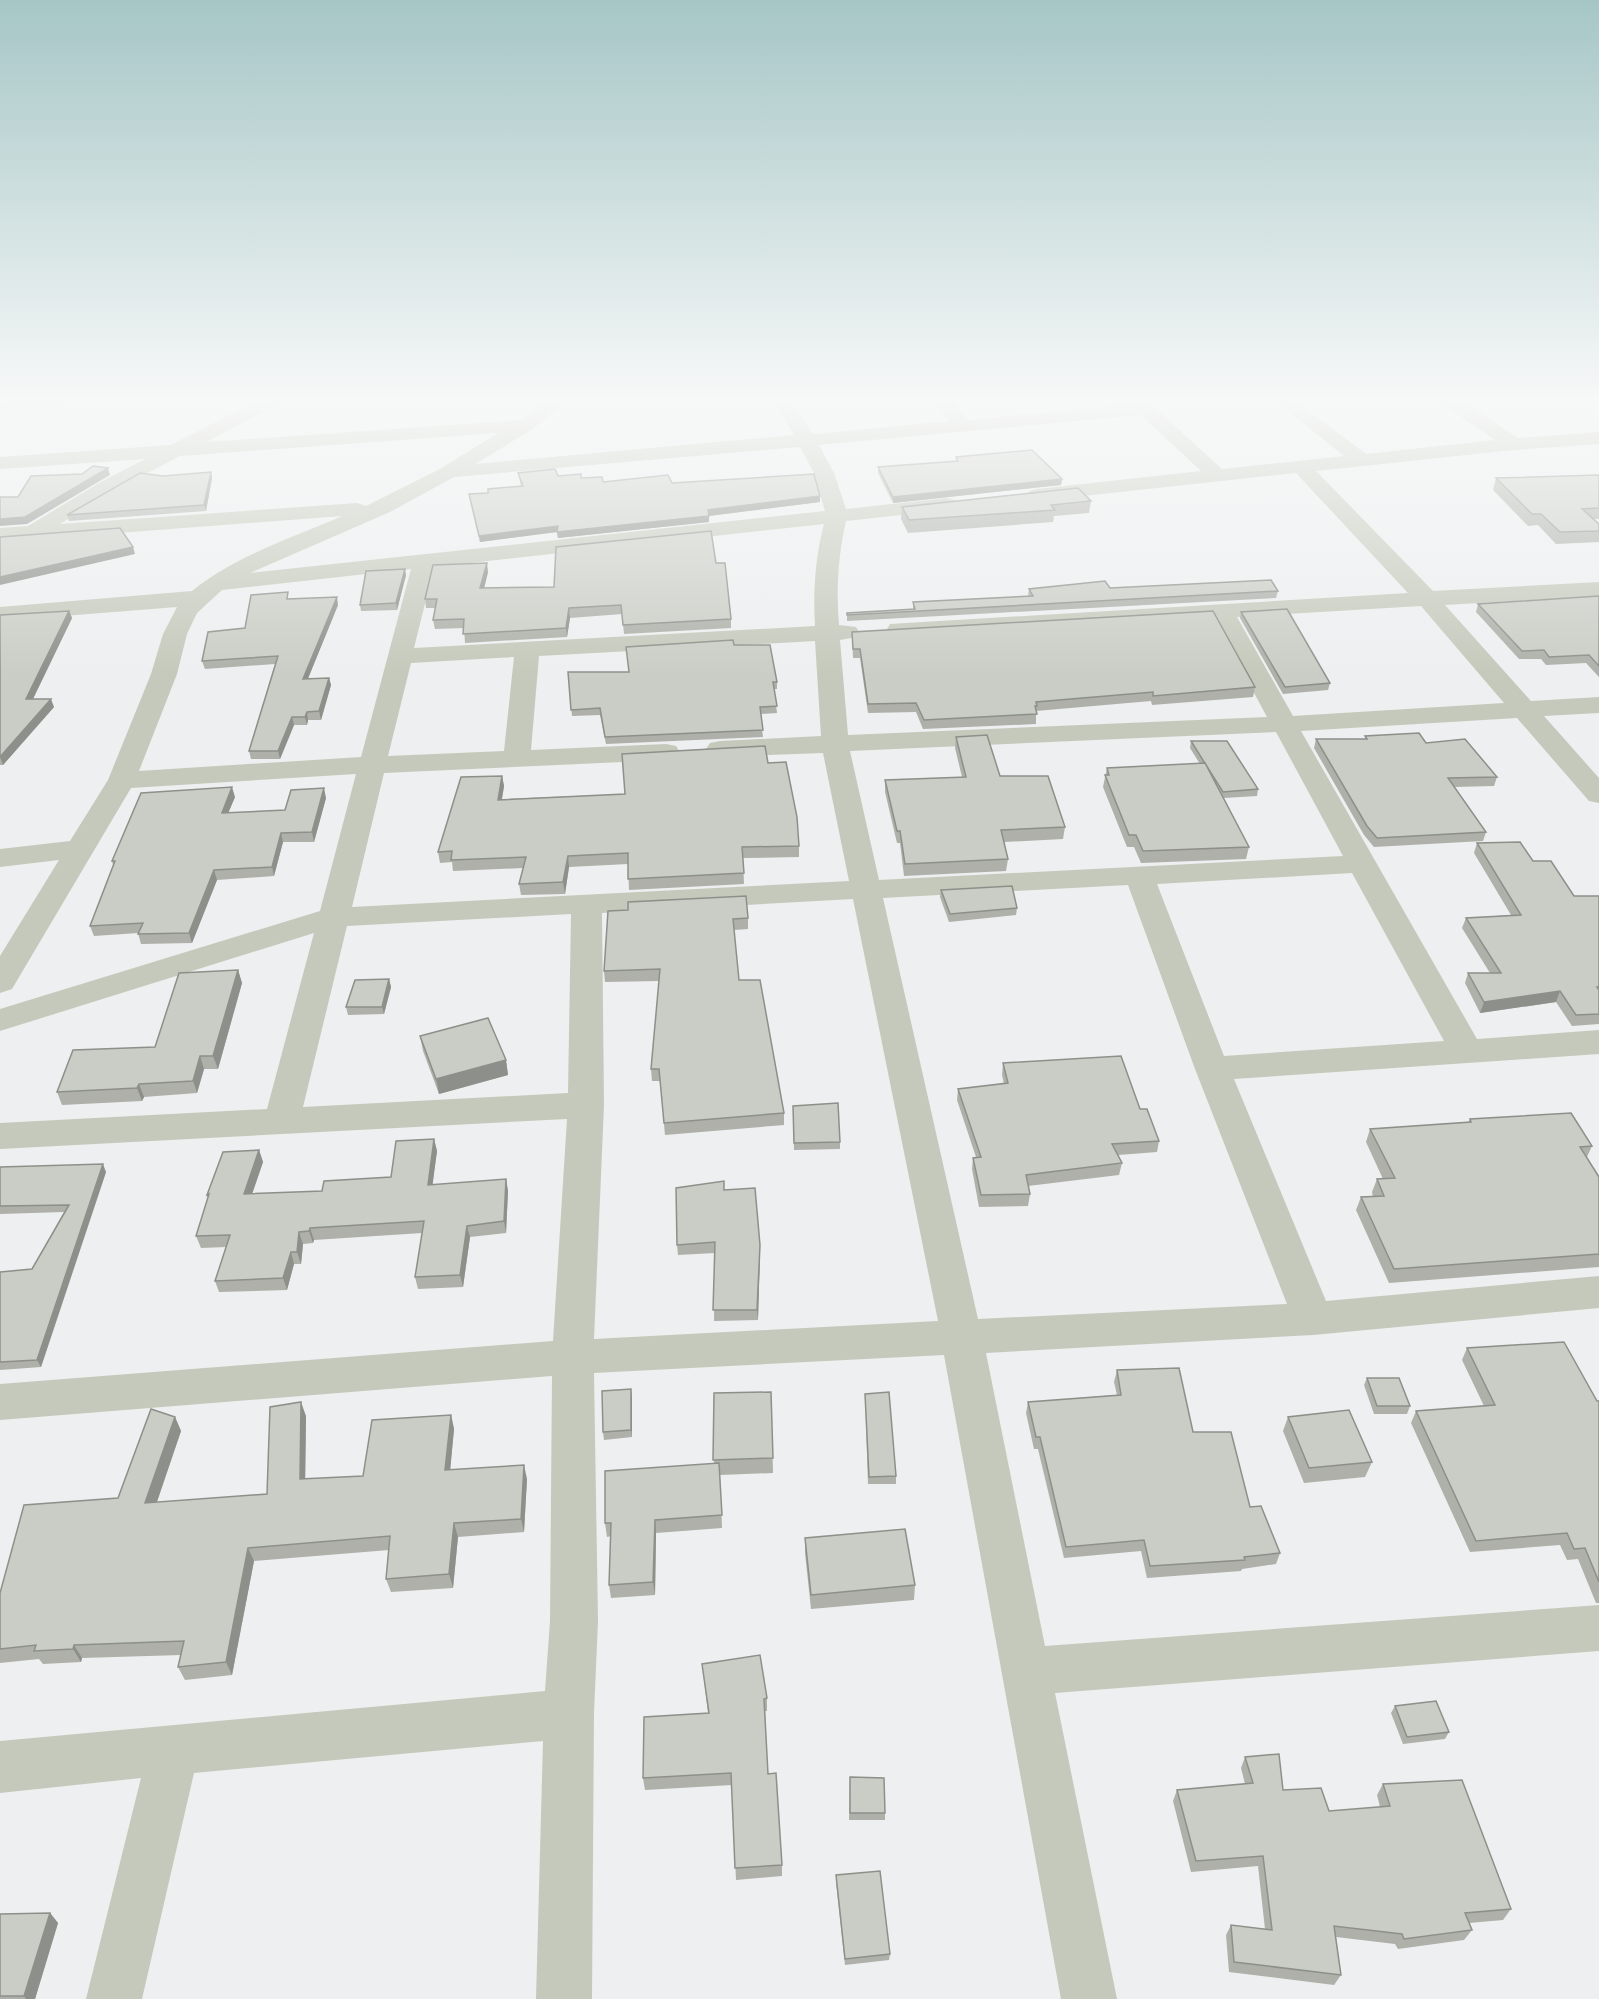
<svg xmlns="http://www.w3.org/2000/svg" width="1599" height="1999" viewBox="0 0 1599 1999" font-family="'Space Grotesk',sans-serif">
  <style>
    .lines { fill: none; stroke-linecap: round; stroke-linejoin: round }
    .minor { fill: #c5c9bb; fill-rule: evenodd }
    .wall { fill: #aeb0a9 }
    .shaded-wall { fill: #8d908a }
    .building { fill: #cacdc5; stroke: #8d908a; stroke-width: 1.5 }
  </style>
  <rect width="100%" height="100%" fill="#eeeff0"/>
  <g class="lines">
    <g class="minor">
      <polygon points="0,396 103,396 101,400 94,402 0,408"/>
      <path d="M266,396H289L287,400L206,442L520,420L552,396H573L533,429L475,464L794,435L770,396H788L813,434L949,421L928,396H947L968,420L1130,405L1122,396H1142L1222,469L1344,456L1269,396H1289L1366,454L1495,440L1436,400L1434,396H1455L1518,438L1599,432V444L1514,450L1316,471L1433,591L1599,582V596L1445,605L1531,701L1599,697V713L1544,716L1599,778V803L1589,801L1517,718L1301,731L1477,1039L1599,1030V1054L1234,1079L1326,1301L1599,1276V1308L1313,1335L986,1353L1045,1646L1599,1605V1651L1055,1693L1117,1999H1061L944,1355L594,1373L598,1621L594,1713L592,1999H536L543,1741L194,1773L142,1999H86L141,1778L0,1793V1741L545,1691L550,1621L552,1376L0,1420V1384L553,1341L567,1119L0,1149V1123L267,1109L314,933L0,1031V1009L320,911L356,774L131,788L12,989L0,993V956L59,860L0,867V849L70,841L108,780L151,674L163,634L177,607L0,621V607L192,591C235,556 292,538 342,516L0,542V528L28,526L99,483L145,459L0,469V457L171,445ZM1141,415L1201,471L1037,489L1030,491L1027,495L1030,499L1037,501L1296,473L1408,593L890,624L887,629L890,634L899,636L1214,618L1267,717L848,735L840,640L856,637L859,632L856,627L839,625C836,590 838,556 846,521L947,510L954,508L958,504L954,500L947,498L846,509L834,473L819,445ZM498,433L440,469L366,506L357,503L60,524L113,491L180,456ZM800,447L814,473L825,511L250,573L390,512L454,477ZM824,524C815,558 813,592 815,626L414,648L434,567ZM411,569L361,757L139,771L177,674L187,634L197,613L222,590ZM1421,606L1504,703L1293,716L1237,617ZM815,641L821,736L720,741L710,743L706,749L710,755L720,757L823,753L849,881L352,907L384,773L666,760L676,758L680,752L676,746L666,744L531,750L539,656ZM514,657L504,751L388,756L411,663ZM1276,732L1343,856L879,880L850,751ZM1352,873L1444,1041L1224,1056L1157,884ZM1128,885L1195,1069L1287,1304L978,1319L883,898ZM853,899L938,1321L594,1339L604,1105L602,913ZM571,914L568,1093L303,1107L347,926Z"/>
    </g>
  </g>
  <g class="wall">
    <polygon points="956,457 1062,479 1061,485 893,503 878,473 878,467 956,461"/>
    <polygon points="211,472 212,478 206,511 69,521 67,515 163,476"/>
    <polygon points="518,473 558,476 603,482 672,483 820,496 820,502 709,516 709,522 558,538 557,532 480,542 469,494 488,493 521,486"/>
    <polygon points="1599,475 1599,519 1594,519 1599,524 1599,542 1556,544 1538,525 1528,526 1493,490 1496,478"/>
    <polygon points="1091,501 1089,513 1054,516 1053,522 908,533 901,519 902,507"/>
    <polygon points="716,563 731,619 731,628 624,634 622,614 570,618 567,637 465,643 464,628 435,629 433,620 435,608 426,608 425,599 488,572 484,588 554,587"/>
    <polygon points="406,575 397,610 361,611 360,605"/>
    <polygon points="1110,588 1278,591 1276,598 847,621 847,613 913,610 913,602 1028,596 1029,589"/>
    <polygon points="1599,596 1599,677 1586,663 1546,665 1541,659 1519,659 1476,612 1478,604"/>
    <polygon points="290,599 338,605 308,678 329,678 331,685 321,720 308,720 307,725 294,725 280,759 251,759 249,751 275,664 205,669 202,661 245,628"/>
    <polygon points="69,611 72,618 33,699 54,707 3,765 0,765 0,615"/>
    <polygon points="1241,612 1330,683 1328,690 1283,694 1240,618"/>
    <polygon points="852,632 1255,687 1253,697 1152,705 1151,701 1036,711 1036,724 923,729 916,712 868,713 860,658 853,658"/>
    <polygon points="734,645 777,682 777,689 774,689 777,713 760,714 763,737 606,744 600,715 572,716 568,672 628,672"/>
    <polygon points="1365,736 1426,743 1497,777 1494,786 1454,787 1486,832 1483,841 1374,847 1364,835 1314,748 1316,739 1365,739"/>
    <polygon points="956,737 1000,776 1065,827 1063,839 1004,842 1008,859 1006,871 904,876 900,843 897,843 885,792 885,780 962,777 955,748"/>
    <polygon points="1191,741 1258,789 1257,796 1224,798 1249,847 1246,859 1141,863 1134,847 1127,847 1103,787 1107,768 1200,764 1190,748"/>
    <polygon points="768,763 799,846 799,857 743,858 744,884 629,890 628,864 569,867 565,894 521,895 519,884 523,868 453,871 452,862 440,863 438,852 502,776 504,786 502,799 625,794"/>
    <polygon points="235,797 228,813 285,810 326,798 314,842 283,842 274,876 217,880 192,943 141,944 138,933 94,936 90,926 113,865 112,861"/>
    <polygon points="1477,843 1533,861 1574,896 1599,896 1599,1024 1572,1026 1556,1002 1480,1013 1465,983 1468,973 1490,973 1462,928 1466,918 1511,915 1474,853"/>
    <polygon points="941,890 1017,908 1016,915 949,922 940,897"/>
    <polygon points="608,911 748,918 748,929 734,930 739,980 784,1113 784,1125 665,1135 660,1081 652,1081 651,1069 659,981 605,982 604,971"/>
    <polygon points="238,970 242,983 218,1069 204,1069 197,1093 144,1097 142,1101 62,1105 57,1092 155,1047"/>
    <polygon points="389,979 391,987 384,1014 348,1015 346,1007"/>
    <polygon points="420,1036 506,1060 508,1075 439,1094 423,1051"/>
    <polygon points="1003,1063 1140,1109 1159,1141 1157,1152 1118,1155 1122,1163 1119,1175 1028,1186 1030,1194 1028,1206 979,1207 972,1169 973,1158 976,1157 957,1100 958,1089 1004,1084 1002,1075"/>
    <polygon points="793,1106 840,1142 840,1149 794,1150"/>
    <polygon points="1470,1119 1592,1146 1587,1157 1599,1177 1599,1267 1389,1283 1356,1210 1361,1197 1373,1197 1372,1192 1377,1179 1383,1179 1366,1142 1370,1129 1468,1122"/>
    <polygon points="434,1139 437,1151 432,1185 506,1179 508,1191 506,1233 470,1237 463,1287 418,1289 415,1277 422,1233 314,1240 313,1243 303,1244 301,1264 294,1264 287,1290 219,1292 215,1281 226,1247 201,1248 196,1236 208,1198 207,1195 259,1150 263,1162 252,1194 322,1191 391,1177"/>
    <polygon points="0,1167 106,1172 41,1367 0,1370 0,1272 32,1269 64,1212 0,1214"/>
    <polygon points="724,1190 760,1245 758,1320 714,1321 715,1253 678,1255 677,1245"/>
    <polygon points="1467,1348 1597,1401 1599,1401 1599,1603 1596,1603 1578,1559 1567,1560 1560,1545 1470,1552 1411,1423 1416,1411 1484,1406 1462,1360"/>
    <polygon points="1117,1370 1193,1432 1250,1507 1280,1553 1276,1564 1242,1569 1241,1571 1147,1578 1141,1551 1064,1558 1038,1449 1034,1449 1026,1413 1028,1402 1117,1395 1114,1382"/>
    <polygon points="1367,1378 1410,1406 1407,1414 1374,1414 1364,1385"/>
    <polygon points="631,1389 632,1437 604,1440 603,1432"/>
    <polygon points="771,1392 773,1473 720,1475 722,1528 656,1533 655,1595 611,1598 609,1585 611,1536 607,1537 605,1523 714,1463 714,1393"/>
    <polygon points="865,1394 896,1476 896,1484 868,1484"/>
    <polygon points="451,1415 454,1429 450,1469 527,1479 524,1532 458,1537 453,1588 391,1592 386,1579 389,1550 254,1561 232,1675 185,1680 178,1667 181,1655 82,1658 81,1662 43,1664 39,1659 0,1663 0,1593 118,1498 175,1417 181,1431 157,1502 267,1494 306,1416 305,1479 363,1476"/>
    <polygon points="1288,1417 1372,1462 1365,1477 1304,1483 1283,1431"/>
    <polygon points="805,1538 915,1585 914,1600 811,1609 805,1553"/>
    <polygon points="702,1664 767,1698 767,1711 765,1711 768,1774 782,1865 782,1876 736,1880 732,1785 645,1790 643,1778 708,1713"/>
    <polygon points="1395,1706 1449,1732 1445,1739 1403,1744 1391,1713"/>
    <polygon points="1245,1757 1283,1790 1329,1811 1380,1807 1377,1795 1383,1784 1511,1909 1503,1920 1469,1923 1472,1930 1464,1940 1398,1949 1395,1944 1336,1937 1341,1975 1334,1985 1229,1972 1226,1935 1231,1925 1265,1929 1258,1866 1191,1872 1173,1801 1177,1790 1245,1784 1241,1768"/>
    <polygon points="850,1777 885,1813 885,1820 849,1820"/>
    <polygon points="836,1875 890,1954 889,1960 845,1965 836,1882"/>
    <polygon points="50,1913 58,1923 35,1999 0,1999 0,1914"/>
  </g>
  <g class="shaded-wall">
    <polygon points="108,468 110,475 27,524 0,526 0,519"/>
    <polygon points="211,472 212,478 206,511 204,505"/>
    <polygon points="1062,479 1061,485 893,503 893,497"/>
    <polygon points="820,496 820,502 708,516 708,510"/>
    <polygon points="709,516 709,522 558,538 557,532 480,542 479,536 558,526"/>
    <polygon points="133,547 135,554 0,585 0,577"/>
    <polygon points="487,563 488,572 482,597 480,588"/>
    <polygon points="405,569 406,575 397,610 396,603"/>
    <polygon points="337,597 338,605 305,686 303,679"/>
    <polygon points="569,608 570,618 567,637 566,628"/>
    <polygon points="69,611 72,618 29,707 26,699"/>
    <polygon points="329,678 331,685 321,720 319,711"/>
    <polygon points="51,699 54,707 3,765 0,757"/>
    <polygon points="307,712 308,720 307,725 305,717"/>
    <polygon points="292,717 294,725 280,759 278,751"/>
    <polygon points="502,776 504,786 500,810 498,800"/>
    <polygon points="232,787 235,797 224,823 222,813"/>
    <polygon points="324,788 326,798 314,842 312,832"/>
    <polygon points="281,833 283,842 274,876 272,867"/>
    <polygon points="568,856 569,867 565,894 563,882"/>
    <polygon points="214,870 217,880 192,943 189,933"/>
    <polygon points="238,970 242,983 218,1069 213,1056"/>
    <polygon points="389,979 391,987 384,1014 382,1007"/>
    <polygon points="1560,991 1556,1002 1480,1013 1484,1002"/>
    <polygon points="200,1056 204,1069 197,1093 193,1081"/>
    <polygon points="506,1060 508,1075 439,1094 436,1079"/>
    <polygon points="139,1084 144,1097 142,1101 137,1088"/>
    <polygon points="434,1139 437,1151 431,1197 428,1185"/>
    <polygon points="259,1150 263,1162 248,1206 244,1194"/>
    <polygon points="103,1164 106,1172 41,1367 37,1360"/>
    <polygon points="506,1179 508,1191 506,1233 504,1221"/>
    <polygon points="467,1226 470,1237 463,1287 460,1275"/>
    <polygon points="310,1228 314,1240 313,1243 309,1231"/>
    <polygon points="299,1232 303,1244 301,1264 297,1252"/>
    <polygon points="760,1245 760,1255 758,1320 757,1310"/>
    <polygon points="291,1252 294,1264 287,1290 283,1278"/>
    <polygon points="631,1389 632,1397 632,1437 631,1430"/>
    <polygon points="301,1402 306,1416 305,1493 300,1479"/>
    <polygon points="451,1415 454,1429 449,1483 445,1470"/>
    <polygon points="175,1417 181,1431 152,1516 145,1503"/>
    <polygon points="524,1465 527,1479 524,1532 521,1519"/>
    <polygon points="655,1520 656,1533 655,1595 653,1582"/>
    <polygon points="454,1523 458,1537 453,1588 449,1574"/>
    <polygon points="248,1548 254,1561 232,1675 226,1662"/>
    <polygon points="74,1645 82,1658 81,1662 73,1649"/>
    <polygon points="50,1913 58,1923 35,1999 26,1999 24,1996"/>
  </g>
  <g class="building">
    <polygon points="1032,450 1062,479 893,497 878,467 958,461 956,457"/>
    <polygon points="93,466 108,468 25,517 0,519 0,497 18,497 31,476 82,474"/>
    <polygon points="555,469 558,476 581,474 581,478 602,477 603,482 668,475 672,483 814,474 820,496 708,510 709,516 557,532 558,526 479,536 469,494 488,493 488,489 523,486 518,473"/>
    <polygon points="211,472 204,505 67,515 140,473 163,476"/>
    <polygon points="1599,475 1599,508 1582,509 1599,524 1599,531 1560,532 1541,514 1532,514 1496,478"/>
    <polygon points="1078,488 1091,501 1051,505 1055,510 909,520 902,507"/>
    <polygon points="120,528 133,547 0,577 0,537"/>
    <polygon points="711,531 716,563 725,563 731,619 623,625 621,605 569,608 566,628 463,634 464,619 433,620 437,599 425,599 433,565 487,563 480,588 554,587 556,547"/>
    <polygon points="405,569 396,603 360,605 366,571"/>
    <polygon points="1271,580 1278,591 847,615 847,613 915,609 913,602 1033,596 1029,589 1105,581 1110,588"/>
    <polygon points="288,592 287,599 337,597 303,679 329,678 319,711 307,712 305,717 292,717 278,751 249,751 278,656 202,661 208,632 245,628 251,595"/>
    <polygon points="1599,596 1599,666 1589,655 1549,657 1544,650 1522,651 1478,604"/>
    <polygon points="1287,609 1330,683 1285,687 1241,612"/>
    <polygon points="69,611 26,699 51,699 0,757 0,615"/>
    <polygon points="1213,611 1255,687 1153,696 1153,692 1036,702 1037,706 1035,706 1037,714 924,720 916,703 868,704 860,649 853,649 852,632"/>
    <polygon points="733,640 734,645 770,645 777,682 773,682 777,706 760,707 763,730 605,737 600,708 571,710 568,672 629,672 626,647"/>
    <polygon points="1419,733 1426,743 1465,739 1497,777 1448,778 1486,832 1377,838 1367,826 1316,739 1367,739 1365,736"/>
    <polygon points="987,735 1000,776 1048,776 1065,827 1001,830 1008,859 905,864 900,831 897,831 885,780 966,777 956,737"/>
    <polygon points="1191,741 1227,741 1258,789 1223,792"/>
    <polygon points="765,746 768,763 786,762 797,817 799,846 742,847 744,873 628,879 628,853 568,856 563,882 519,884 526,857 451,860 452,851 438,852 461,777 502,776 498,800 625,794 622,754"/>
    <polygon points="1205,763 1249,847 1143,851 1136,835 1129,835 1105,775 1109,775 1107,768"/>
    <polygon points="232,787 222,813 285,810 291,790 324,788 312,832 281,833 272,867 214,870 189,933 138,934 143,923 90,926 115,861 112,861 141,793"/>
    <polygon points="1520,842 1533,861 1551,861 1574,896 1599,896 1599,987 1597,987 1599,990 1599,1014 1576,1015 1560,991 1484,1002 1468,973 1501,973 1466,918 1521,915 1477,843"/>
    <polygon points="1012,886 1017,908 950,914 941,890"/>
    <polygon points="746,896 748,918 733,919 739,980 760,980 784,1113 664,1123 659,1069 651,1069 660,969 604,971 608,911 628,910 628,902"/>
    <polygon points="238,970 213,1056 200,1056 193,1081 139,1084 137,1088 57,1092 73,1050 155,1047 179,973"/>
    <polygon points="389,979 382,1007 346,1007 355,980"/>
    <polygon points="488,1018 506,1060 436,1079 420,1036"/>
    <polygon points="1121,1056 1140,1109 1147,1109 1159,1141 1112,1144 1122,1163 1026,1175 1030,1194 981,1195 973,1158 981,1157 958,1089 1008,1083 1003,1063"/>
    <polygon points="838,1103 840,1142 794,1143 793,1106"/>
    <polygon points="1571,1113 1592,1146 1580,1147 1599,1177 1599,1254 1394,1269 1361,1197 1384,1196 1377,1179 1395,1178 1370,1129 1471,1122 1470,1119"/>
    <polygon points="434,1139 428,1185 506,1179 504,1221 467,1226 460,1275 415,1277 424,1221 310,1228 309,1231 299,1232 297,1252 291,1252 283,1278 215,1281 230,1235 196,1236 209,1194 207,1195 223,1152 259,1150 244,1194 322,1191 324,1181 391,1177 396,1141"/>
    <polygon points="103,1164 37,1360 0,1362 0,1272 32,1269 69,1205 0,1206 0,1167"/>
    <polygon points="724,1181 724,1190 755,1188 760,1245 757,1310 713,1310 715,1242 677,1245 676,1188"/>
    <polygon points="1564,1342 1597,1401 1599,1401 1599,1582 1585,1548 1574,1549 1567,1533 1476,1541 1416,1411 1495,1405 1467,1348"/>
    <polygon points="1179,1368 1193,1432 1231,1432 1250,1507 1261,1506 1280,1553 1244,1557 1245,1560 1150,1566 1144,1540 1066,1547 1040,1437 1036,1437 1028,1402 1121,1395 1117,1370"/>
    <polygon points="1367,1378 1399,1378 1410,1406 1377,1406"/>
    <polygon points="631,1389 631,1430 603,1432 602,1391"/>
    <polygon points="771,1392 773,1458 713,1460 714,1393"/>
    <polygon points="889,1392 896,1476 869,1477 865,1394"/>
    <polygon points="301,1402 300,1479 363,1476 372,1420 451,1415 445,1470 524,1465 521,1519 454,1523 449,1574 386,1579 390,1536 248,1548 226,1662 178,1667 184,1641 74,1645 73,1649 34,1651 36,1645 0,1649 0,1593 24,1505 118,1498 151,1409 175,1417 145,1503 267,1494 270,1407"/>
    <polygon points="1349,1410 1372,1462 1309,1468 1288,1417"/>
    <polygon points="719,1463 722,1515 655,1520 653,1582 609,1585 611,1523 605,1523 605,1471"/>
    <polygon points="905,1529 915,1585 811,1595 805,1538"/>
    <polygon points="760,1655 767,1698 764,1699 768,1774 776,1773 782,1865 735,1868 731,1773 643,1778 644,1717 709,1713 702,1664"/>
    <polygon points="1436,1701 1449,1732 1407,1737 1395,1706"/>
    <polygon points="1279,1754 1283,1790 1321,1788 1329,1811 1390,1806 1383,1784 1462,1780 1511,1909 1465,1913 1472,1930 1404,1939 1402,1934 1334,1926 1341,1975 1234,1962 1231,1925 1272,1930 1263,1856 1196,1861 1177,1790 1253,1783 1245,1757"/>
    <polygon points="850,1777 884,1778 885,1813 850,1813"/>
    <polygon points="880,1871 890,1954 845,1959 836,1875"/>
    <polygon points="50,1913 24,1996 0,1996 0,1914"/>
  </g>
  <linearGradient id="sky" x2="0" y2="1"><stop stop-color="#a6c6c6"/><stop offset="0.59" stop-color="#f7f8f8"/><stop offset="1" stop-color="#f7f8f8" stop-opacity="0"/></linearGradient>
  <rect width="1599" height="676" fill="url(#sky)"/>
</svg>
